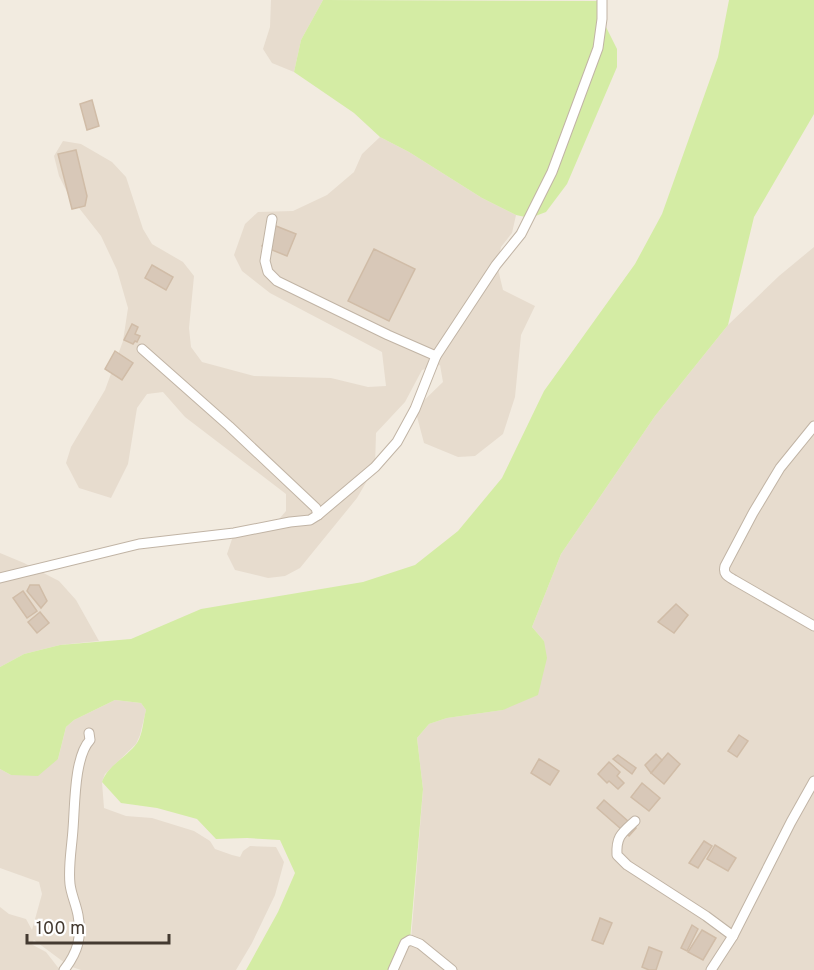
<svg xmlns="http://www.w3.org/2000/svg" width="814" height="970" viewBox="0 0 814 970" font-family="Overpass,sans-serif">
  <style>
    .residential { fill: #e7dcce }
    .green { fill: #d4eca4 }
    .building { fill: #d8c8b8; stroke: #d0bca7; stroke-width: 1.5 }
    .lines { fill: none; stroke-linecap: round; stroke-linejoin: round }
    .street-casing { stroke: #c1b4a5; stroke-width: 11 }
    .street { stroke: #fff; stroke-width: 9 }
  </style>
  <rect width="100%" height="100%" fill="#f2ebe0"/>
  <g class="residential">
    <polygon points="271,0 323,0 301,40 294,72 272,63 263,49 270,27"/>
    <polygon points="380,137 409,152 482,198 516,215 512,233 501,247 497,265 503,290 535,306 521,335 515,397 503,434 475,456 458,457 424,443 415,409 443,382 440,365 422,370 405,402 376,433 375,467 357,498 300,568 285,576 268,578 235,570 227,554 234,533 243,536 274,525 286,511 286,494 185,417 163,392 147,394 137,408 128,464 111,498 79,488 66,463 71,447 105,390 123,341 128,308 117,270 101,236 68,194 59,176 54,156 63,141 81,144 112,162 126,177 143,229 152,244 183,262 194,276 189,328 191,347 202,362 254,376 331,378 368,387 386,386 382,352 270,293 242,271 234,255 245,224 258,212 293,211 327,195 354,172 362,154"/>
    <polygon points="814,247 814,970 395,970 411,940 423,789 417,738 429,724 447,718 503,710 544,641 532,627 561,554 655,416 728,325 779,276"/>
    <polygon points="0,553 24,563 59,581 76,600 99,641 60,645 24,654 0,667"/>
    <polygon points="115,700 141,703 146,710 140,735 136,744 105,774 102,782 104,808 126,816 152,818 194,831 210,841 215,849 232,855 240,857 243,851 250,846 276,847 284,862 275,895 252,943 236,970 81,970 69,966 34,940 31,944 46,952 60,970 0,970 0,907 9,914 26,919 32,930 42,894 39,882 0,868 0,769 11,775 58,759 66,727 74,720"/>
  </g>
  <g class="green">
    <polygon points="323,0 599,1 602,19 617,49 617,67 567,184 546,212 530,218 516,215 482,198 409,152 380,137 354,113 294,72 301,40"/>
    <path d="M729,0H814V114L754,217L728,325L655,416L561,554L532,627L544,641L547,658L538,695L503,710L447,718L429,724L417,738L423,789L410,940L395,970H246L278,912L295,873L280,840L247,838L216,839L197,819L157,808L121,803L102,782C108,765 127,757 137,743C143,734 143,721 146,710L141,703L115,700L74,720L66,727L58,759L38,776L11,775L0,769V667L24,654L60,645L131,639L201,609L363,582L415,565L458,531L502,478L544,391L635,264L662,214L718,57Z"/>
  </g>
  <g class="building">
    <polygon points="92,100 99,126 87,130 80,104"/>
    <polygon points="76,150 87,196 85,206 72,209 58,154"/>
    <polygon points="276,226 296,234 287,256 262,246"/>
    <polygon points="374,249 415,269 389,321 348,301"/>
    <polygon points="152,265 173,277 166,290 145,278"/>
    <polygon points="132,324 138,327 135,334 140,336 137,342 135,341 133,344 124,340"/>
    <polygon points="115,351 133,363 122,380 105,369"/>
    <polygon points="30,585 39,585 47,601 41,608 27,591"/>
    <polygon points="23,591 37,611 27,618 13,598"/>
    <polygon points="676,604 688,615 674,633 658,622"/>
    <polygon points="40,612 49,623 37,633 28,622"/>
    <polygon points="739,735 748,741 737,757 728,751"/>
    <polygon points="668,753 680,764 664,784 651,773"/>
    <polygon points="656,754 662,760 651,773 645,765"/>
    <polygon points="618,755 636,768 632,774 613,759"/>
    <polygon points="539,759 559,771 550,785 531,773"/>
    <polygon points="609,762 620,772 617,776 624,783 618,789 609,781 607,783 598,774"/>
    <polygon points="642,783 660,798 649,811 631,797"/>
    <polygon points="604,800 636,828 629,836 597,808"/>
    <polygon points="704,841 712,846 698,868 689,863"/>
    <polygon points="715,845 736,858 728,871 707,859"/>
    <polygon points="600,918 612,923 603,944 592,940"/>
    <polygon points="692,925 698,929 687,951 681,948"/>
    <polygon points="702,930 716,938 703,960 688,952"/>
    <polygon points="649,947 662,952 656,970 649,970 642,967"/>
  </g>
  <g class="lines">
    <g class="street-casing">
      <g id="street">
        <polyline points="272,219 265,261 268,272 277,281 388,335 436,356"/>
        <polyline points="142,349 229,426 316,508 318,515"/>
        <path d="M814,426L780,468L753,513L725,566C723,574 727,576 734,580L814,626"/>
        <polyline points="0,578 139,544 234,533 290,522 310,520 318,515 375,467 397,442 415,409 436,356 496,265 521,234 552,172 598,48 602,19 602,0"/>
        <path d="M635,821C622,833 616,836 617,855L627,865L706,916L733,936"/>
        <path d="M64,970C78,952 82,937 78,915C76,904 71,894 70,884C68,866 72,846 73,829C75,806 74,757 90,740L89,733"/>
        <polyline points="393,970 405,943 410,940 420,944 452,970"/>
        <polyline points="711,970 733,936 791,822 814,781"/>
      </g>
    </g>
    <use href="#street" class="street"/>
  </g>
  <path d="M27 934v9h142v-9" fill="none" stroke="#443a31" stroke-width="3"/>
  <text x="36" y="934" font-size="18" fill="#443a31" stroke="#ffffff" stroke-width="4.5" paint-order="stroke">100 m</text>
</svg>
